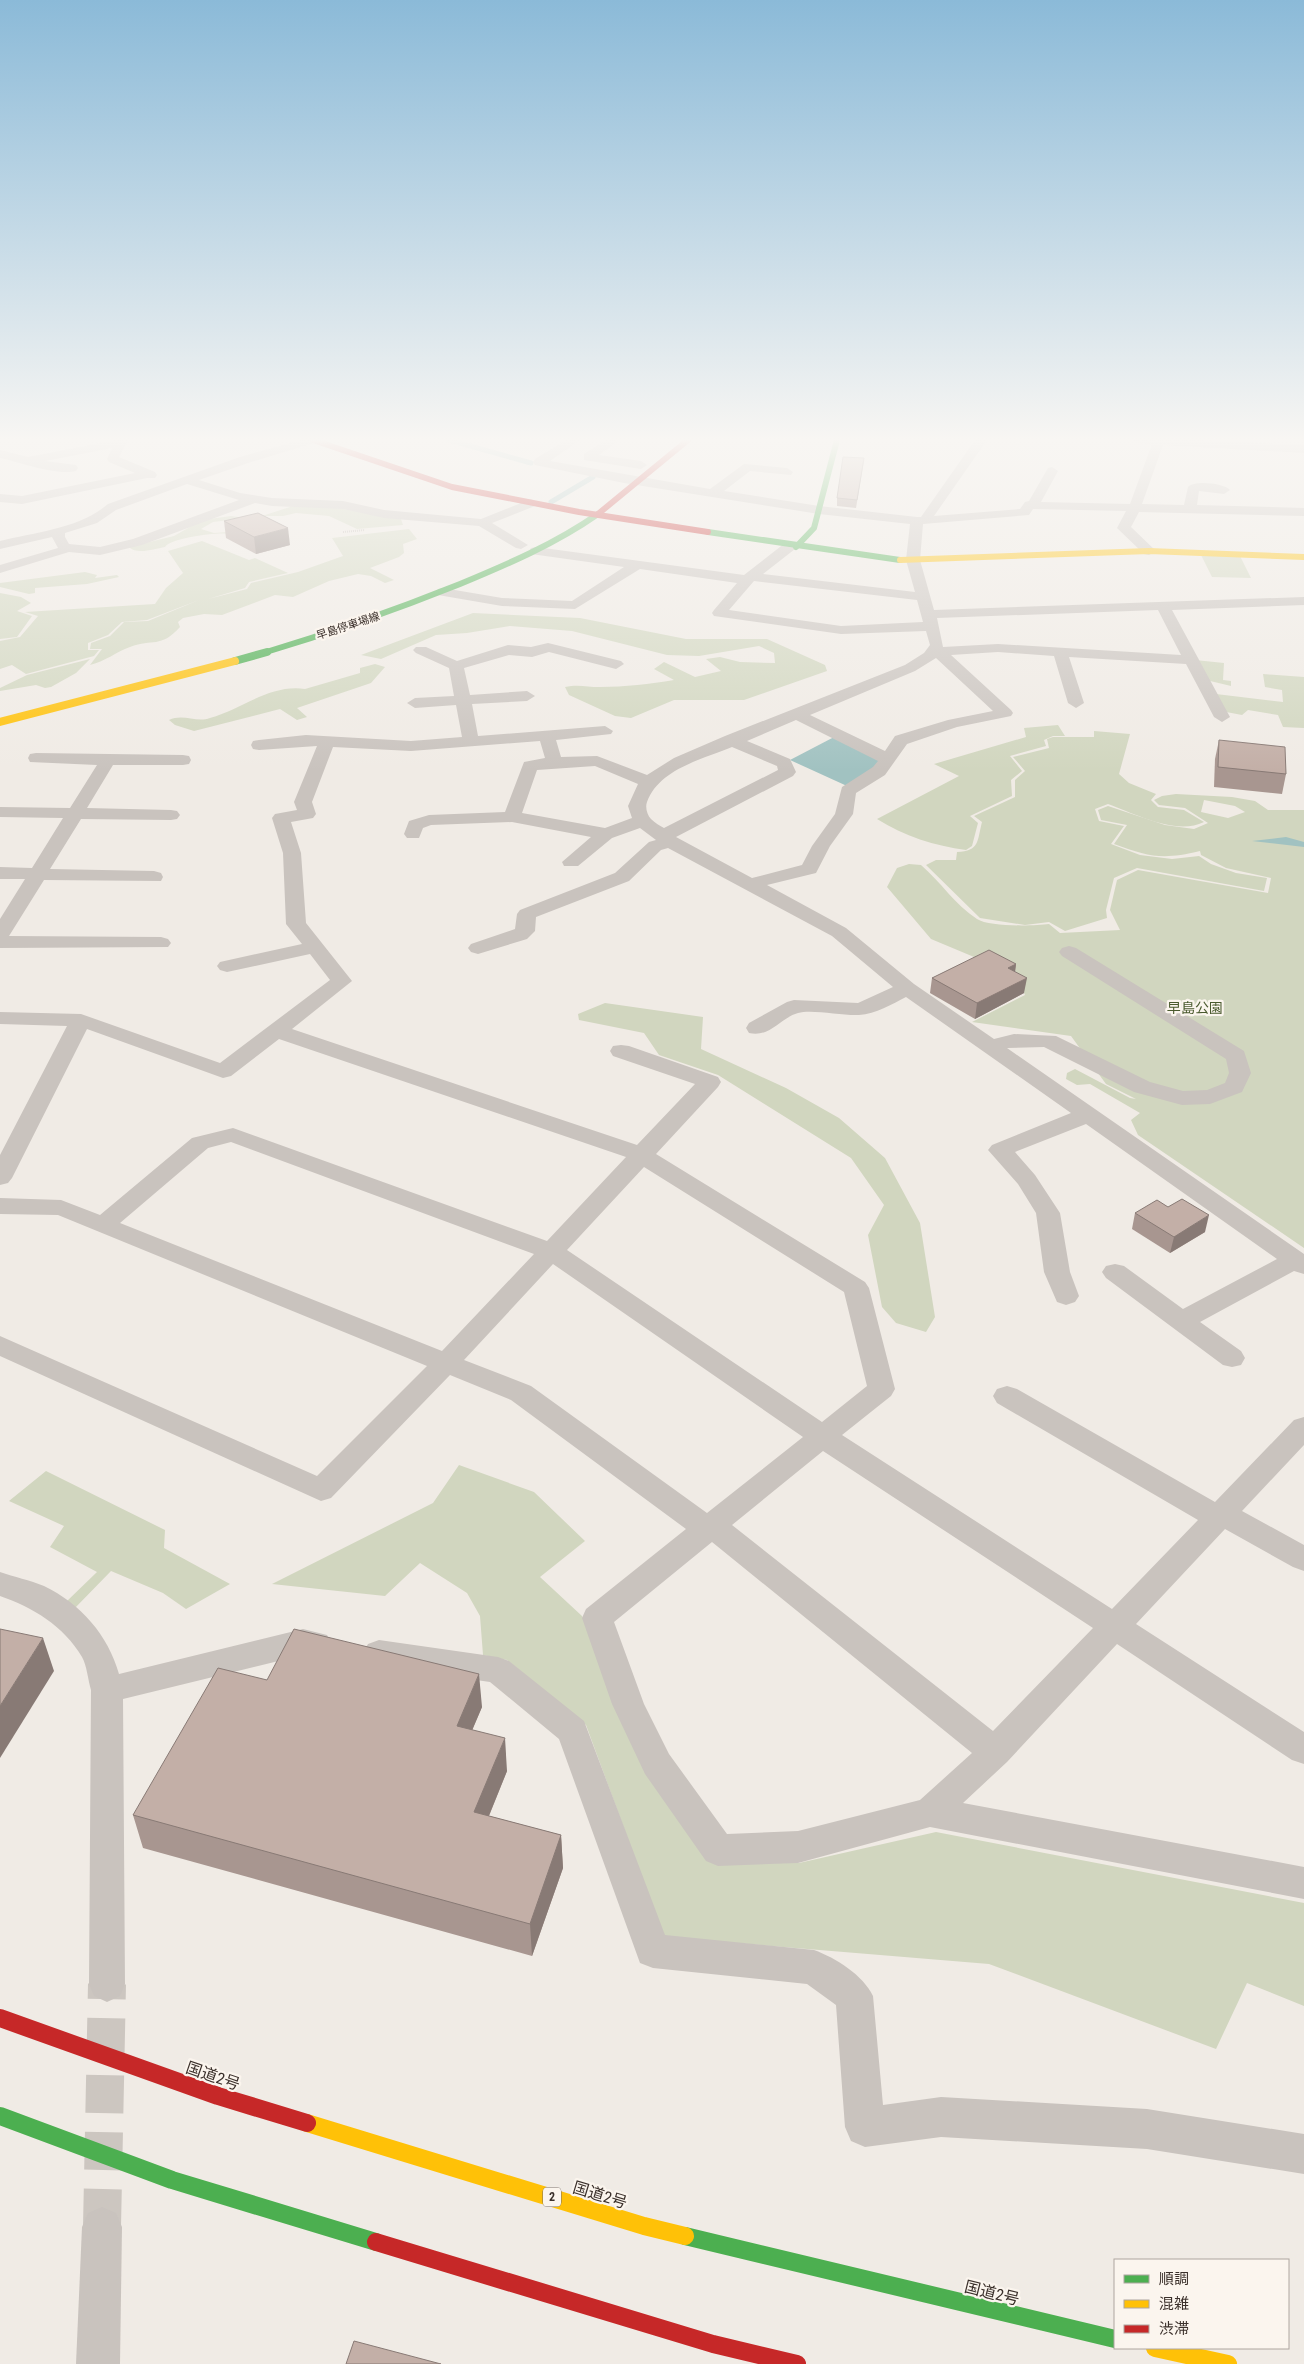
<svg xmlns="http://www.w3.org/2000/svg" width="1304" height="2364" viewBox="0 0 1304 2364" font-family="'Roboto Condensed','Noto Sans JP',sans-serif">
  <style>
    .green { fill: #d1d6bf; fill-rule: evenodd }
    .water { fill: #a1c2c1 }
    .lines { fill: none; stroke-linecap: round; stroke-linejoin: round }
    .stream { stroke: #a1c2c1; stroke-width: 5 }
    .street-tunnel { stroke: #ccc6c0; stroke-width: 38; stroke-dasharray: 38 19; stroke-linecap: butt }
    .path { stroke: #c2bbb6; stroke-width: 2; stroke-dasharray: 1 1; stroke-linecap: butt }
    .street { fill: #c9c3be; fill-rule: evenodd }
    .fast-far2 { stroke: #4caf50; stroke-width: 6 }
    .fast-far1 { stroke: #4caf50; stroke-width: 8 }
    .fast { stroke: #4caf50; stroke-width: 18 }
    .slow-far2 { stroke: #ffc107; stroke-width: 6 }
    .slow-far1 { stroke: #ffc107; stroke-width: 8 }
    .slow { stroke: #ffc107; stroke-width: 18 }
    .jam-far1 { stroke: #c62828; stroke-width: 6 }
    .jam { stroke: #c62828; stroke-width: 18 }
    .wall { fill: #a89690 }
    .shaded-wall { fill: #887a75 }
    .building { fill: #c3afa7; stroke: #887a75 }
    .labels { text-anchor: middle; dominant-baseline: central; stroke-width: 4.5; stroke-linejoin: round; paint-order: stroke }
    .far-street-label { font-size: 11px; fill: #3b302b; stroke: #fbf5ee }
    .shield { fill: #fbf5ee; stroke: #756b66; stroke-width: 1 }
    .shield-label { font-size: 12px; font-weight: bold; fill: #3b302b }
    .park-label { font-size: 14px; fill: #4a5a2e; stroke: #fbf5ee }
    .near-street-label { font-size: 16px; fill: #3b302b; stroke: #fbf5ee }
  </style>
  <rect width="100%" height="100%" fill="#f0ebe5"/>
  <g class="green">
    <polygon points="293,506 326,506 401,519 403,525 357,529 329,516 296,513 283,516 262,516"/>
    <path d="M231,516L238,517V519L213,522L201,529L214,533L228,532L229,534C217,532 171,538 165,547C154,549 137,555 129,547L174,536L202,520Z"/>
    <path d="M409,529L417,539L403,544L404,553L399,557L370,568L394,580L385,583L371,576L358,574L329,581L293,597L275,595L222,615L204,614L183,618L178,622L180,627C160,649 153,638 130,647C116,652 106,661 90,665L102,649H90L91,643L110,636L124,622L148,621L199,600L147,620L122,622L108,635L88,643V650H99L94,656L26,674L12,665L0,669V641L20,637L38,616L25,612L155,604L166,588L183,573L168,551L202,541L249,560L255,558L288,573L249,582L245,588L208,599L247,589L251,583L298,572L343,556L332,538Z"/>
    <polygon points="1201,555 1240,556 1251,578 1212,577"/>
    <polygon points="85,572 97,575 95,578 117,575 119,577 87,584 35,588 35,593 29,594 0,587 0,583"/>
    <polygon points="0,593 21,597 31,603 17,611 32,616 17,637 0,639"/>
    <path d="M473,613L580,618L686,639H767L825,665L827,671L744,700H674L631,718L615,716L569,695L565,687C578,684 587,687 600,687C625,687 650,684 674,680L654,669L664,662L695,677L721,671L706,659L720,657L740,662L775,663L774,653L759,646L699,656L667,655L572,631L510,626L467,633L436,635L381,659L361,655Z"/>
    <polygon points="90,659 76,673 51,687 45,688 36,685 0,691 0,688 27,675"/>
    <polygon points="1195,660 1224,663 1223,680 1231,681 1231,686 1206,680"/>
    <path d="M375,664L385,667L371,683L297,708L307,717L297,720L280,709L194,731L175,725L169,720C183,713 196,723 210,718C242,709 270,684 305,689L360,673V668Z"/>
    <polygon points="1263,674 1304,677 1304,728 1283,727 1278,715 1248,710 1242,715 1221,711 1216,694 1283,702 1282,690 1265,687"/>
    <path d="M1058,725L1065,736H1053L1044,740L1046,746L1010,756L1022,771L1011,780L1012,796L970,816L978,823L972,846L966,850C935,846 904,836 877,819L959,776L934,764L1026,737L1024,728Z"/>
    <path d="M1094,731L1130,734L1119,774L1129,783L1156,794L1151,800L1158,807L1184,810L1204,822C1176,836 1136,814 1108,804L1095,809L1099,821L1124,826L1111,844L1140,855L1172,859L1199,856L1211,864L1236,873L1267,878L1264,891L1137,868L1114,878L1106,910L1107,918L1065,931L1049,922L1025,925L980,918L926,865L936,860H956L957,852C980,851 977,841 982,822L974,816L1015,797V780L1025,771L1013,757L1049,748L1047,739L1053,737H1094Z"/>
    <path d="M1176,794L1232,797L1255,801L1268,810H1304V1248L1138,1135L1131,1120L1140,1113L1090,1084L1077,1085L1066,1079L1067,1073L1075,1069L1130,1098L1136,1099L1106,1084L1071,1036L972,1022L1025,995L1018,980L986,962L931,939L887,887L897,868L909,864L921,865C941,882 955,905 977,919C989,927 1034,926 1049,924L1060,933L1120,930L1110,910L1117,880L1138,870L1268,893L1271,878L1226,868L1201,855L1200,851C1163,860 1149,857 1114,844L1127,825L1101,820L1098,810L1108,806L1165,825L1194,829L1208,823L1185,808L1159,805L1154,800L1162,796ZM1204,800L1235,806L1245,812L1228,818L1201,812Z"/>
    <polygon points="605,1003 703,1017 701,1049 786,1088 839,1118 885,1158 920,1223 935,1317 926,1332 896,1323 882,1307 868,1235 884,1205 851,1158 718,1075 659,1055 644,1033 579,1020 578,1014"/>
    <polygon points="459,1465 534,1492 585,1541 540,1577 582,1616 638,1757 708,1860 799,1863 936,1832 1304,1903 1304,2006 1247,1983 1216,2049 989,1964 664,1937 586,1725 507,1660 483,1655 480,1616 467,1593 420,1563 385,1596 272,1584 433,1503"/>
    <polygon points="46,1471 165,1530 164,1548 230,1584 186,1609 163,1593 111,1571 74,1609 64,1604 97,1572 50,1547 64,1526 9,1501"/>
  </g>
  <g class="water">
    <polygon points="836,736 880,760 873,771 847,786 790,760"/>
    <polygon points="1286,837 1304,842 1304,847 1252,841"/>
  </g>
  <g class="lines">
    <g class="stream">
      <polyline points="449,440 531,463"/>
      <polyline points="1175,440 1191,440"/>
      <polyline points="551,502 593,477"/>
    </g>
    <polyline class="street-tunnel" points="102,2227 107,1984"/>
    <polyline class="path" points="343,532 365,530"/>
    <g class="street">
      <path d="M116,440H128L119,457L155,472L157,475L155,478H147L22,504L0,502V494L22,496L135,473L109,462L107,459L112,448L45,461L76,465L78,468L76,471C56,476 20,462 0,458V450L28,457Z"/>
      <path d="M301,440H319L317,442L248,463L199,480L240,493L272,498L343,501L384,510L481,519L531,499L537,503L535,506L492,523L528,545L521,549L516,548L479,526L384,518L343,509L272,506L255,503L142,545L100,555L69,552L0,573V565L58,548L52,537L0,549V541C35,532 79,529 108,504L240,457ZM187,484L239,500L133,539L100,547L69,544L65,537V533L97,523L116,510Z"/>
      <path d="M566,440H580L550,461L710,489L744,464L787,468L793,472L791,475L750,471L724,491L819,506L917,517H921L975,440H987L934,516L1020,509L1025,502L1029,501L1048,468L1052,467L1058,471L1041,502L1130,504L1152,444L1136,443L1130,440H1196L1304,445V453L1163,445L1142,504L1184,505L1188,487C1194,480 1224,483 1230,490L1224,494L1199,491L1197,505L1304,508V516L1139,512L1131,527L1156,551L1149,555L1144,554L1117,528L1126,511L1033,509L1029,515L923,524L920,560L934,610L1304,597V605L1172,610L1230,717L1222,722L1214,717L1186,664L1069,657L1084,703L1076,708L1068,703L1054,656L998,652L951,655L1011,710L1013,713L1011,716L957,727L907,744L885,775L856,793L853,814L830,846L816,873L767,885L846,928L914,984L994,1039L1014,1034L1056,1036L1150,1082L1183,1091L1207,1090L1225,1083L1229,1073L1226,1059L1062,956L1059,952L1062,948L1069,946L1076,948L1244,1051L1251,1073L1242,1092L1210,1104L1182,1105L1134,1092L1044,1047L1007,1048L1304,1254V1274L1294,1271L1200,1322L1241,1351L1245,1358L1241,1365L1232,1367L1223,1365L1106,1278L1102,1272L1106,1266L1115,1264L1124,1266L1183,1309L1277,1259L1086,1124L1015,1152L1035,1175L1060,1213L1070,1272L1079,1296L1075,1302L1066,1305L1057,1302L1044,1272L1036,1213L1018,1184L988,1150L992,1145L1071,1113L906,997C892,1004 876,1014 859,1015C843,1016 812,1009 798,1013C780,1018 770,1038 749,1033L746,1028L749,1023L787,1002L794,1000L858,1003L893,987L832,936L668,848L661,850L629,881L536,917L535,931L527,939L478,954L471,952L468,948L471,944L515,929L517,914L520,910L615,873L649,842L656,840L640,828L612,838L578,866H564L562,862L591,837L512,822L431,825L423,828L419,838H407L404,834L409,821L429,815L505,812L524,762L545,758L540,741L411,751L333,747L312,802L316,814L313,818L291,822L301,853L306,923L352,981L292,1029L637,1145L695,1084L613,1056L610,1051L613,1046L621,1045L629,1046L718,1077L721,1082L718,1087L656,1154L865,1282L869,1288L895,1389L891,1396L842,1435L1112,1609L1198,1520L997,1403L993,1396L997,1389L1007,1386L1017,1389L1215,1502L1294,1420L1304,1417V1445L1242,1511L1304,1545V1571L1293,1567L1225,1529L1136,1624L1304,1732V1764L1292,1760L1117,1644L1007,1762L963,1803L1304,1867V1899L930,1827L798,1863L718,1866L706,1861L645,1774L612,1704L582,1618L586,1609L686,1529L511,1400L450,1375L331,1498L321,1501L0,1356V1336L317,1476L427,1366L58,1215L0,1214V1198L61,1200L100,1215L192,1138L233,1128L547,1241L626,1157L279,1039L231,1076L223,1078L87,1029L12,1178L8,1183L0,1185V1155L67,1026L0,1024V1012L81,1014L220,1063L330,980L310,954L227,972L220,970L217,966L220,962L302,944L286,924L283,853L272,818L275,814L297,810L294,802L317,746L259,750L253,749L251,745L253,741L259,740L306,735L411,741L462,737L456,705L415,708L407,703L415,698L454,696L449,668L416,653L413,650L416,647H426L457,661L508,645L531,647L548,643L621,661L624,664L616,669L549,652L532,657L509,655L464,668L470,695L527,691L535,696L527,701L472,704L478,736L605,726L613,731L611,734L556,740L561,757L597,756L647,775L674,758L725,736L905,665L924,653L930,645L926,631L841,634L714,616L712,613L714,610L737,583L640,569L575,609L502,606L438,595L436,592L438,589L443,588L502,598L572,601L624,567L531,554L529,551L531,548L536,547L744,575L785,543H795L797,546L795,549L763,574L915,592L906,560L910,524L819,514L624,483L535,465L533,462L535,459ZM754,581L917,600L923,622L841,626L729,610ZM1158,610L1181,655L998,644L943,647L937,618ZM936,658L993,711L948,720L895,736L885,751L810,715L915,671ZM796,720L878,761L873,767L842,787L835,814L812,846L802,865L752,878L676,837L793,776L796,772L790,759L747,741ZM732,747L777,766L778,770L664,828C660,826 655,823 651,819C647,815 645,807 647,802C659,769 703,759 732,747ZM595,766L638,784L628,806L632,818L605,828L522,813L537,770ZM231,1142L534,1254L442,1351L120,1223L208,1148ZM644,1167L844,1292L867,1386L822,1422L567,1250ZM553,1264L803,1437L707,1513L531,1386L464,1360ZM823,1451L1093,1628L993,1731L732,1525ZM712,1542L972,1753L920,1800L798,1831L727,1834L669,1754L644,1704L614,1622Z"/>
      <polygon points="606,440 619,440 599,455 641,461 647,465 641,469 584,460 584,454"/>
      <polygon points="36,753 183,755 189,756 191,760 189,764 183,765 113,765 87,808 171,810 177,811 180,815 177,819 171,820 81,819 50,869 154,871 161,873 163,877 161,881 44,880 9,936 161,937 168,939 171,943 168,947 0,948 0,919 25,879 0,879 0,867 32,868 63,818 0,817 0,807 70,808 97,765 30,762 28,758 30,754"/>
      <path d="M0,1572C14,1577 30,1580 44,1586C81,1604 108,1635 119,1674L303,1629L327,1635L332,1644L327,1653L316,1657L303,1655L123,1699L125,1984L120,1996L107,2002L94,1996L89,1984L91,1690C88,1680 87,1666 82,1657C64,1626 32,1607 0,1596Z"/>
      <path d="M379,1640L498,1657L509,1661L584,1721L665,1935L814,1950C836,1958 863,1975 873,1996L883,2105L941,2097L1147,2109L1304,2134V2174L1147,2149L941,2137L865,2147L851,2141L845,2127L836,2005L807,1984L653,1968L640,1963L559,1739L490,1682L379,1666L368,1662L363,1653L368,1644Z"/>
      <polygon points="102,2207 116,2213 122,2227 120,2364 76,2364 82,2227 88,2213"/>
    </g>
    <g class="fast-far2">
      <polyline points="708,532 900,560"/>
      <polyline points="796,547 814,528 837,440"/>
      <path d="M263,653C330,633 395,610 460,584C508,564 555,544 598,514"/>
    </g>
    <polyline class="fast-far1" points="235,661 267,652"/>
    <g class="fast">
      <polyline points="0,2116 172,2180 376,2242"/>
      <polyline points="685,2236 1115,2339"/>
    </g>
    <polyline class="slow-far2" points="900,560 1149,551 1304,557"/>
    <polyline class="slow-far1" points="0,722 235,661"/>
    <g class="slow">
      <polyline points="307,2123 644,2226 685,2236"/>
      <polyline points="1155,2348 1228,2364"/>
    </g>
    <g class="jam-far1">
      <polyline points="313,440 452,487 579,512 708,532"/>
      <polyline points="598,514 688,440"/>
    </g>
    <g class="jam">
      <polyline points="0,2018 218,2096 307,2123"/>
      <polyline points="376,2242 713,2344 797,2364"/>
    </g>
  </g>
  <g class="wall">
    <polygon points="864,458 863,466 856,508 837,506 837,498"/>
    <polygon points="224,521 290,545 256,554 226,538"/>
    <polygon points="1219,740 1286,774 1282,794 1214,787 1215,759"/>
    <polygon points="1016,964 1015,972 1024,993 975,1019 930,993 932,978"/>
    <polygon points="1168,1207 1205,1232 1170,1253 1132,1229 1135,1213"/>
    <polygon points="267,1680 482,1707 472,1730 507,1771 489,1816 561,1835 563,1868 532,1956 143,1848 133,1815"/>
  </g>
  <g class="shaded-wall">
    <polygon points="288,528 290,545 256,554 254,537"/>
    <polygon points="1016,964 1014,979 1008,968"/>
    <polygon points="1027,978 1024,993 975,1019 977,1003"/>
    <polygon points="1209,1215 1205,1232 1170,1253 1174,1237"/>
    <polygon points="43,1638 54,1671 0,1758 0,1706"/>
    <polygon points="479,1674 482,1707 460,1759 457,1726"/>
    <polygon points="505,1738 507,1771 477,1845 474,1812"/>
    <polygon points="561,1835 563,1868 532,1956 530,1924"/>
  </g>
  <g class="building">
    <polygon points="843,457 864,458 857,500 837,498"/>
    <polygon points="258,513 288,528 254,537 224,521"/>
    <polygon points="1219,740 1285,747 1286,774 1218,767"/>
    <polygon points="989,950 1016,964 1008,968 1027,978 977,1003 932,978"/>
    <polygon points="1182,1199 1209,1215 1174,1237 1135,1213 1157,1200 1168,1207"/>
    <polygon points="0,1629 43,1638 0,1706"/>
    <polygon points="294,1629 479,1674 457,1726 505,1738 474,1812 561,1835 530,1924 133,1815 218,1668 267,1680"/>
    <polygon points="354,2341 441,2364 346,2364"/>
  </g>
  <linearGradient id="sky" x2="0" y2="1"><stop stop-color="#8bbad8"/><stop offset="0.57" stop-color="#f8f6f3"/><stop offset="1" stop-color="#f8f6f3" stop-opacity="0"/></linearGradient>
  <rect width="1304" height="771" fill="url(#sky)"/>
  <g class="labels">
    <g class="far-street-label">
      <text transform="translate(348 626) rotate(-18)">早島停車場線</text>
    </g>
    <rect class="shield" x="543" y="2187.5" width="18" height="19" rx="4"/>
    <g class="shield-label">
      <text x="552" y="2197">2</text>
    </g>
    <g class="park-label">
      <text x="1195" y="1008">早島公園</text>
    </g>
    <g class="near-street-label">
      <text transform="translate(213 2076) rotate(19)">国道2号</text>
      <text transform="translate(600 2195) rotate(17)">国道2号</text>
      <text transform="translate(992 2293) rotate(14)">国道2号</text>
    </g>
  </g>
  <rect x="1114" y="2259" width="175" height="90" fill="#fbf5ee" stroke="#aea6a0"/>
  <rect x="1124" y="2275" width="25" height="8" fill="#4caf50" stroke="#aea6a0"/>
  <text x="1159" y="2284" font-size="15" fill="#3b302b">順調</text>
  <rect x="1124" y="2300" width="25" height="8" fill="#ffc107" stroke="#aea6a0"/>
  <text x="1159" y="2309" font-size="15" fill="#3b302b">混雑</text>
  <rect x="1124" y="2325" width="25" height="8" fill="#c62828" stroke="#aea6a0"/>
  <text x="1159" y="2334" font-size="15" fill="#3b302b">渋滞</text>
</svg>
